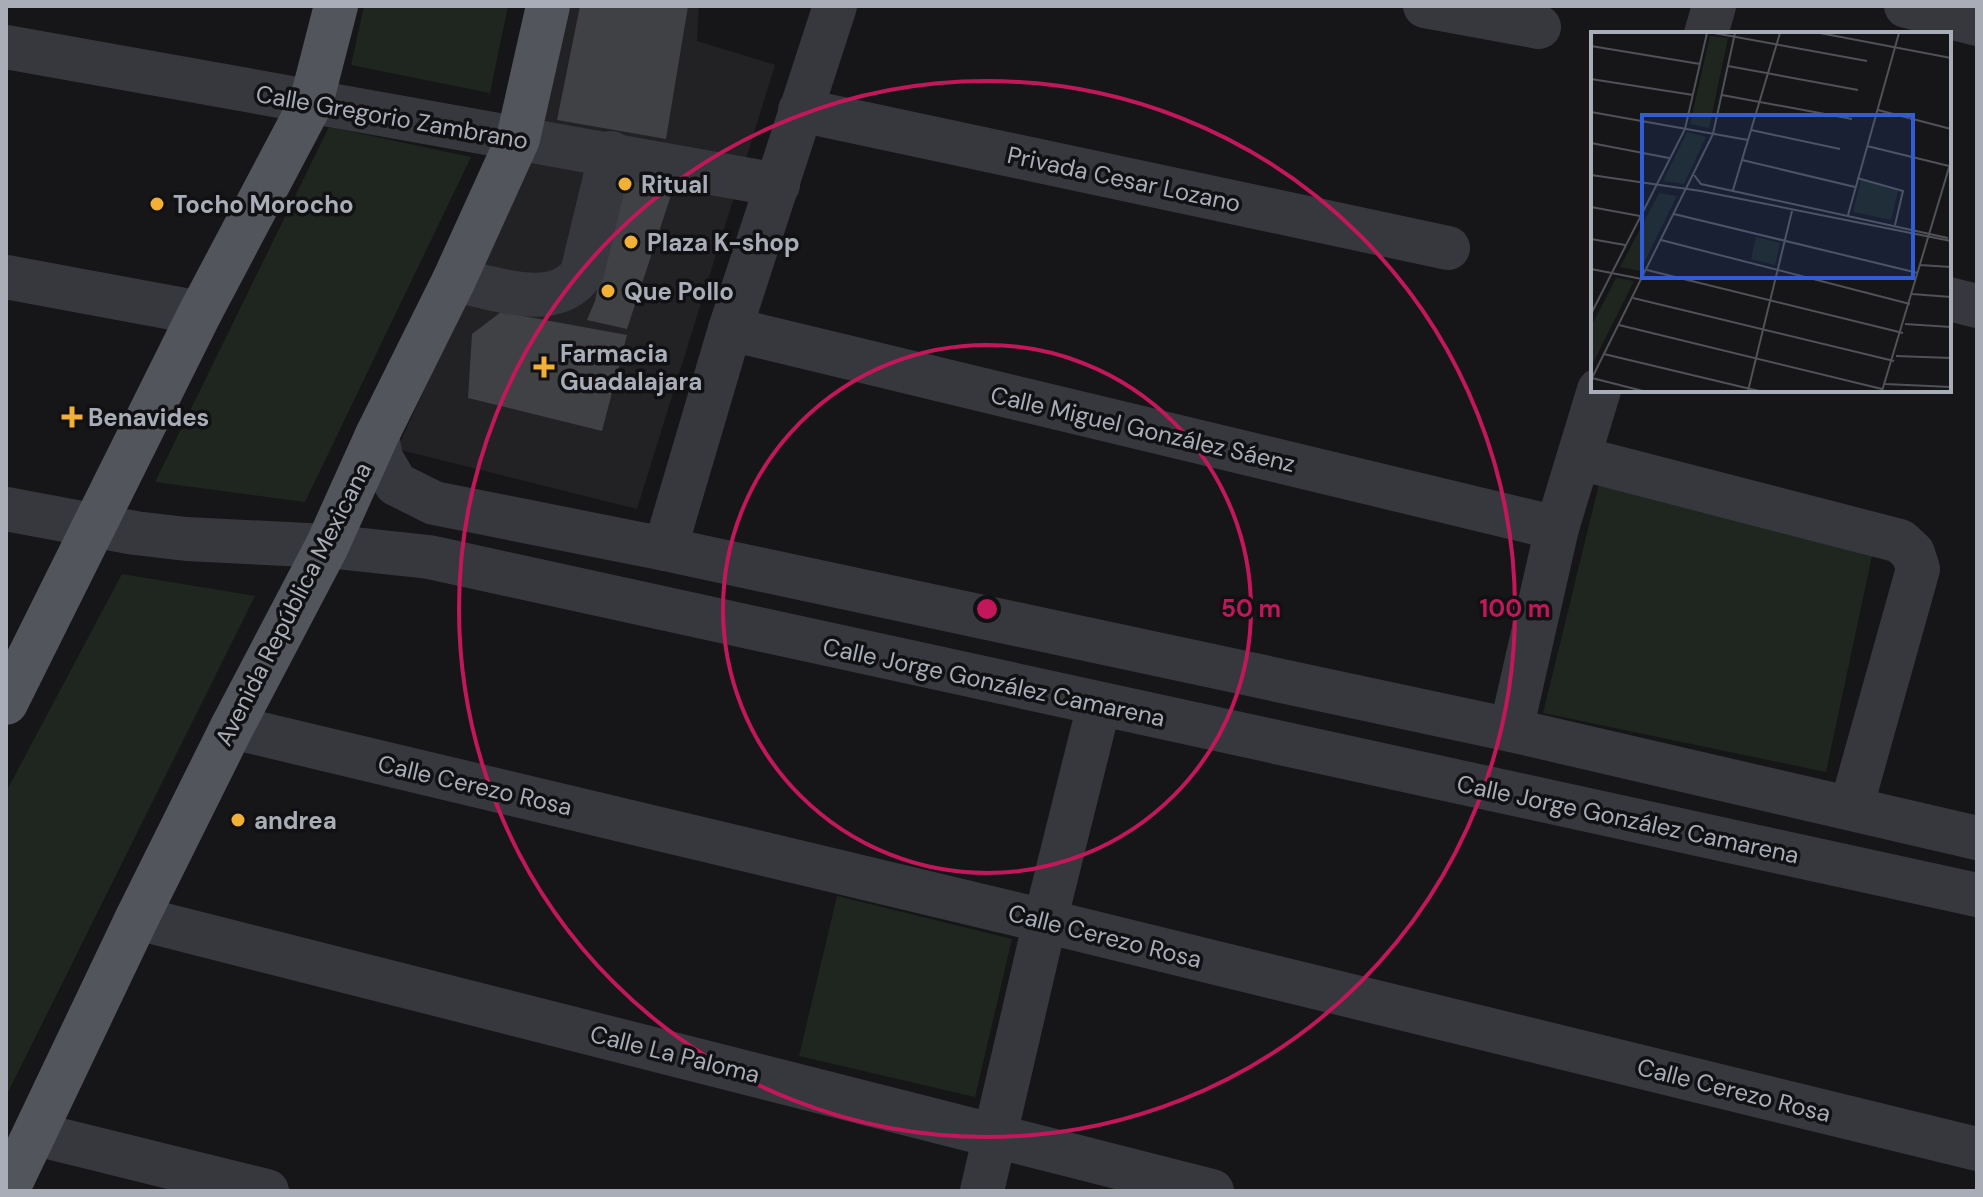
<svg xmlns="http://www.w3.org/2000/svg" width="1983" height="1197" viewBox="0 0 1983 1197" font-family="'DM Sans',sans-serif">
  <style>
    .built { fill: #222225 }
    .green { fill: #1e261f }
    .building { fill: #404145 }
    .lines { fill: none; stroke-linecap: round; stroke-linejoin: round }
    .minor { stroke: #37383d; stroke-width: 44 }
    .major { stroke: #53555c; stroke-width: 44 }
    .ring { fill: none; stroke: #c2185b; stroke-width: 4 }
    .poi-dot { fill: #f2b134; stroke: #111113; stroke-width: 3 }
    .labels { text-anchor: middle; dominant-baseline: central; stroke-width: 7; stroke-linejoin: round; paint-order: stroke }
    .street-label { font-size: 24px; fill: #a8adb8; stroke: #111113 }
    .poi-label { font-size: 24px; font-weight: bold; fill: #a8adb8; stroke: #111113; text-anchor: start }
    .inset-road { fill: none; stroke: #505258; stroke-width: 2 }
    .view { fill: #325cd3; fill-opacity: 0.15; stroke: #325cd3; stroke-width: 4 }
    .inset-edge { fill: none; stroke: #a8adb8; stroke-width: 4 }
    .centre { fill: #c2185b; stroke: #111113; stroke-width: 4 }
    .ring-label { font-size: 24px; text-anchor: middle; font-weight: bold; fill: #c2185b; stroke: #111113; stroke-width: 7; stroke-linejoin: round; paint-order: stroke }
  </style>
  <rect width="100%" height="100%" fill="#161618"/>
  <polygon class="built" points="563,6 699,6 697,41 775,65 637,509 397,449 528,165"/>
  <g class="green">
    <polygon points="364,6 508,6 490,93 351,65"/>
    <polygon points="329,127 471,157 305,502 155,482"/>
    <polygon points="1601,476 1872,556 1826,772 1543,713"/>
    <polygon points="122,574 255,596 6,1096 6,792"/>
    <polygon points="837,896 1012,939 975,1097 799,1056"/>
  </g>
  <g class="building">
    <polygon points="580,6 688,6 666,139 557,120"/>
    <polygon points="620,176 675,183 627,329 587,320 595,301"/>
    <polygon points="501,312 627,335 602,431 468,398 472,334"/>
  </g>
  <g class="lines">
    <g class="minor">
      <polyline points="1425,6 1539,27"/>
      <polyline points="1906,6 1977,24"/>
      <polyline points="1706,34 1714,6"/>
      <polyline points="6,47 778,185"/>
      <polyline points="800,110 1448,248"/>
      <polyline points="6,277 200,313"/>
      <path d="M454,280C493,287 555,313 582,273L611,153"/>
      <polyline points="1949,299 1977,306"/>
      <polyline points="730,329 1557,528"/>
      <polyline points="377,435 381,458 396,484 434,503 665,549 1511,730 1977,838"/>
      <polyline points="1579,458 1900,541 1913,553 1918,569 1851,808"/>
      <polyline points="6,509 135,533 186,539 327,546 429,557 1977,895"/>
      <polyline points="665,549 730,329 835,6"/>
      <polyline points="232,727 1045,921 1977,1149"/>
      <polyline points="1511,730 1557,528 1599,390"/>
      <polyline points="137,918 1212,1191"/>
      <polyline points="36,1134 267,1191"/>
      <polyline points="982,1191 1045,921 1099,705"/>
    </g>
    <g class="major">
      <polyline points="6,703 200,313 311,103 336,6"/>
      <polyline points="7,1191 137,918 232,727 327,546 377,435 454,280 518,139 548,6"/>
    </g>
  </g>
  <g class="ring">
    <circle cx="987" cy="609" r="264"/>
    <circle cx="987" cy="609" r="528"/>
  </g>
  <g class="poi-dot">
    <circle cx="625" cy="184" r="8"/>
    <circle cx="157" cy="204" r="8"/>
    <circle cx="631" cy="242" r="8"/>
    <circle cx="608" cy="291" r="8"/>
    <path d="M540 355h8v8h8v8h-8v8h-8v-8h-8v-8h8z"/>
    <path d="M68 405h8v8h8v8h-8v8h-8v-8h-8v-8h8z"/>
    <circle cx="238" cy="820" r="8"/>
  </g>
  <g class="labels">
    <g class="street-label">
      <text transform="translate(392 117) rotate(10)">Calle Gregorio Zambrano</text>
      <text transform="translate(1124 179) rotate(12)">Privada Cesar Lozano</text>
      <text transform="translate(1143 429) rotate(13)">Calle Miguel González Sáenz</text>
      <text transform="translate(293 604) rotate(-63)">Avenida República Mexicana</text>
      <text transform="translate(994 682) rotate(12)">Calle Jorge González Camarena</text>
      <text transform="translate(475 785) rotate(13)">Calle Cerezo Rosa</text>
      <text transform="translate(1628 819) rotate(12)">Calle Jorge González Camarena</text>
      <text transform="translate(1105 936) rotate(14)">Calle Cerezo Rosa</text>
      <text transform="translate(675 1054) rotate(14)">Calle La Paloma</text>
      <text transform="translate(1734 1090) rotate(14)">Calle Cerezo Rosa</text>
    </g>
    <g class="poi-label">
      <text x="641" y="184">Ritual</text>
      <text x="173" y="204">Tocho Morocho</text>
      <text x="647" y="242">Plaza K-shop</text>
      <text x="624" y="291">Que Pollo</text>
      <text x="560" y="353">Farmacia<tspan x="560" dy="28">Guadalajara</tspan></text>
      <text x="88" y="417">Benavides</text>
      <text x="254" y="820">andrea</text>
    </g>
  </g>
  <g transform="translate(1591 32)">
    <rect width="360" height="360" fill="#161618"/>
    <path d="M119,4L137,6L118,96L99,92ZM96,100L115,105L93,152L72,149ZM270,148L307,159L300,188L262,180ZM68,161L86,164L49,239L29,235ZM165,205L189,211L184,233L160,227ZM25,246L43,249L2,331L0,295Z" fill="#1e261f"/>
    <path class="inset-road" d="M123,1L276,29M229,1L360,26M0,14L109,32M137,34L267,58M0,47L102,63M131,63L261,87M287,78L360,97M0,80L157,108M160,98L249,117M0,111L78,126M276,114L358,134M151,128L264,155M0,143L110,159L360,209M103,143L110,152L357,206M266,146L312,159L304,193M142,158L189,1M0,175L49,184M83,182L327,241M257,183L308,1M0,207L34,213M70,208L319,272M329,233L360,235M0,237L51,247M56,238L312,301M321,262L360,265M42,266L303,329M0,282L94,97L116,1M314,292L360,295M28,293L291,357M13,322L168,359M305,324L360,326M1,346L52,359M0,348L122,102L144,1M294,352L360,355M157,359L201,179M291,359L360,129"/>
    <path class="view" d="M51,83H322V246H51Z"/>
    <rect width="360" height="360" class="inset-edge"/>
  </g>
  <circle cx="987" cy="609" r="12" class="centre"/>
  <g class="ring-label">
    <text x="1251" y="617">50 m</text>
    <text x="1515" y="617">100 m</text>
  </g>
  <rect width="1983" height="1197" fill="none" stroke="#a8adb8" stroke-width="16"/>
</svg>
